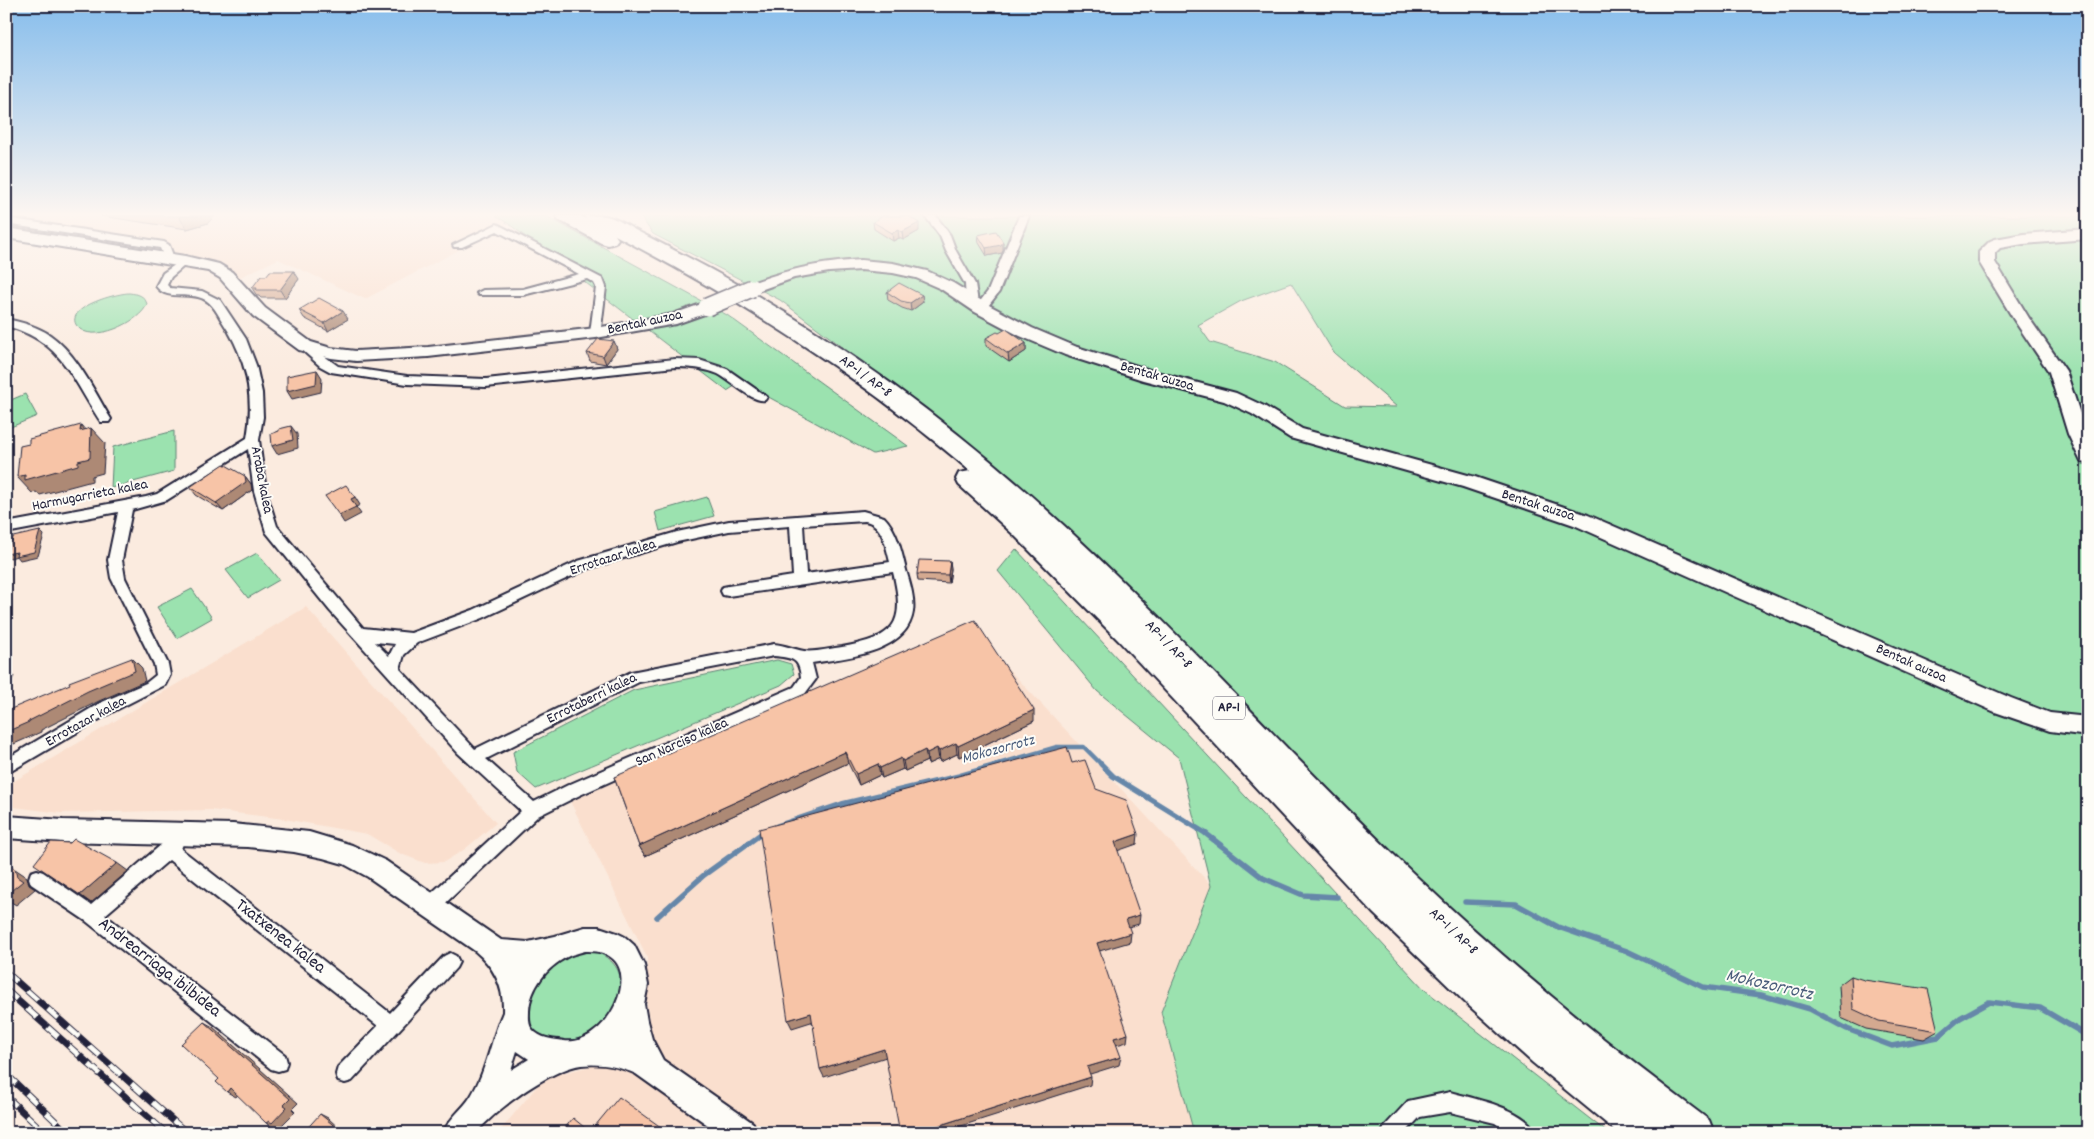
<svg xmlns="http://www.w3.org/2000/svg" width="2094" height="1139" viewBox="0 0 2094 1139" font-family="Dekko,sans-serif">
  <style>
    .built { fill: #fadfce }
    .green { fill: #9be2af; stroke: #5e8275; fill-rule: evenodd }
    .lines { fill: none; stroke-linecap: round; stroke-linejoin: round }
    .stream-far1 { stroke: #6687a9; stroke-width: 4.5 }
    .stream { stroke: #6687a9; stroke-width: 5.5 }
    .street-casing { stroke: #22223b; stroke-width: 4 }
    .secondary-casing { stroke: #22223b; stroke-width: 4 }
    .highway-casing { stroke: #22223b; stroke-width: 4 }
    .street { fill: #fdfcf7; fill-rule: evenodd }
    .secondary { fill: #fdfcf7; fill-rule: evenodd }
    .highway { fill: #fdfcf7; fill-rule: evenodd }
    .rail-casing { stroke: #22223b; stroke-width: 7 }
    .rail { stroke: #fdfcf7; stroke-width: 5; stroke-dasharray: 14; stroke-linecap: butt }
    .secondary-bridge-casing { stroke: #22223b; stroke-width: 20; stroke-linecap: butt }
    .secondary-bridge { stroke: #fdfcf7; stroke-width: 17 }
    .wall { fill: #d4a990; stroke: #22223b }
    .shaded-wall { fill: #ad8975; stroke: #22223b }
    .building { fill: #f7c4a7; stroke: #22223b }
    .labels { text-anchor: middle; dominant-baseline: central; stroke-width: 4; stroke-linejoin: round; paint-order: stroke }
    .shield { fill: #fdfcf7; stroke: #646373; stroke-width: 1 }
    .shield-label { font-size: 14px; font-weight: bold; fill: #22223b }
    .street-label { font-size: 15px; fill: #22223b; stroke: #fdfcf7 }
    .water-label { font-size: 16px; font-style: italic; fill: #4a5d7b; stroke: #fdfcf7 }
    .near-street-label { font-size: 18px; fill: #22223b; stroke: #fdfcf7 }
    .near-water-label { font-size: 19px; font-style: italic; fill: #4a5d7b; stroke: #fdfcf7 }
  </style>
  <rect width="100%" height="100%" fill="#fbebdf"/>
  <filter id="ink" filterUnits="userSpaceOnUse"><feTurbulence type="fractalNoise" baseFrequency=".02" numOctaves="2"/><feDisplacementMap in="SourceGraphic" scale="10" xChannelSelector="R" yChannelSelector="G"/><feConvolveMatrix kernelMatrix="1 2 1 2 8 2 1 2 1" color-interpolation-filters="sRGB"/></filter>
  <g filter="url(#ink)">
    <g class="built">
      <polygon points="6,216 496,216 509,224 365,299 278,259 226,284 207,269 6,231"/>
      <polygon points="306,607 496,823 465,849 444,862 425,863 401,854 367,834 284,819 211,810 61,813 6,806 6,786"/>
      <polygon points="972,630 1212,886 1161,1012 1194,1133 498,1133 544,1078 595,1065 651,1037 647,1006 647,957 570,801"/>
    </g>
    <g class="green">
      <polygon points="496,216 546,216 727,315 908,446 873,454 741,382 727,391 509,224"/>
      <path d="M640,216H2088V1133H1711L1514,980L1040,506L933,415L780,300L653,234ZM1291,283L1334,353L1397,407L1345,406L1275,362L1210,342L1198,325L1241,301Z"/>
      <path d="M129,293C138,294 144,295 147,304C141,322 91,345 77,326C63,307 118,293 129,293Z"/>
      <polygon points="25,394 37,416 6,429 6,402"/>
      <polygon points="174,431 174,471 111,488 113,447"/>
      <polygon points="707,497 714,516 660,531 655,512"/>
      <polygon points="1016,549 1425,990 1608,1133 1194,1133 1161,1012 1211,886 1179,758 1097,691 998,571"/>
      <polygon points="257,553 279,580 248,598 226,570"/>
      <polygon points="192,589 212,618 177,638 157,607"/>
      <polygon points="777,660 791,664 794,674 781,685 536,789 517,772 513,752 634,690"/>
      <path d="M590,950C660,970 597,1062 544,1037C516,1023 530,987 545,968C554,958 577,951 590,950Z"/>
    </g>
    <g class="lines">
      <polyline class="stream-far1" points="995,765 1057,747 1084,747 1102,765"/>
      <g class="stream">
        <polyline points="1101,764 1113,776 1205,833 1263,878 1303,895 1337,897"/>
        <polyline points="777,826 842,804 959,776 1000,764"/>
        <polyline points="1465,902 1516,904 1558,927 1627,951 1703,987 1761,995 1810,1009 1847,1029 1892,1046 1938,1037 1960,1018 1989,1002 2040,1008 2088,1036"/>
        <polyline points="657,917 704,875 765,831"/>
      </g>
      <g class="street-casing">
        <g id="street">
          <polygon points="925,216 936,216 950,235 956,251 975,284 978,302 976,304 972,305 966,302 965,284 946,251 940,236"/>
          <polygon points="1019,216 1029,216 999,292 985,310 977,310 975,308 988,291"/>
          <polygon points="6,218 164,242 169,245 174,258 169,261 165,260 160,248 6,224"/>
          <polygon points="497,224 603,279 606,287 600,336 596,337 590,333 596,287 594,283 587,279 523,295 479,295 477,293 483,290 523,289 579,274 497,231 462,247 454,247 453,245"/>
          <path d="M185,258L190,261L171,277L167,285L170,288L202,291L220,300L246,339L256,365L262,393L263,417L259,440L266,491L277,526L363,628L411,633L473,610L578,561L677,532L729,521L863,511L884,517C897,530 902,553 906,570C910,583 915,599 913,612C907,653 845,658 812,663L816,679L804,695L580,795L538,816L436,912L430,914L424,912L421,906L424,900L521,811L458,753L330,611L266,532L254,491L248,449L167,500L132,510L122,560L125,578L168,664L170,675L165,685L110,713L6,774V759L100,703L146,683L156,675L154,664L111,578L108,560L118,512L6,533V523L146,497L157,494L247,438C255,395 246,357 222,321C216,311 211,300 198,297C183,293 166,300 156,286L163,273ZM865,521C883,524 886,547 890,562L806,574L803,525ZM790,526L793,576L728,586L723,587L721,591L723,595L728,596L893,572C906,625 895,637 842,647C833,648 812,653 804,651C793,649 785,645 774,644L631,672L475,749L400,669L404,655L417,643L483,618L587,569L677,542L729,531ZM375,642L395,644L389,656ZM774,656C792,658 799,658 801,677L794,687L568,785L534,802L486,759L639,682Z"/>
          <path d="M6,319C21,322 37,326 50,335C77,354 94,391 111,419L109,422H101C71,378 63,341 6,326Z"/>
          <path d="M305,342L338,366L407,376L486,379L675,359L699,360L727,369L767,397L765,400C753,403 730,380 718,374C704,368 690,367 675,367L486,387L407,384L331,372L320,366L301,349L299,346L301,343Z"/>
          <polygon points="175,836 181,839 183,844 181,849 390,1013 444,956 450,953 456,956 459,962 456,968 352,1081 345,1083 338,1081 336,1074 338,1067 378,1026 169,860 105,915 285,1055 287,1062 285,1069 278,1071 271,1069 86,921 31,884 29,878 31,872 37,870 43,872 91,905 162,844"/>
          <path d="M1450,1092C1474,1099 1525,1108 1536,1133H1509L1495,1123L1450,1112L1420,1117L1405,1133H1382L1385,1126L1408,1101Z"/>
        </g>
      </g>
      <g class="secondary-casing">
        <g id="secondary">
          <polygon points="6,228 185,256 219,264 232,272 265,308 311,342 331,348 356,351 428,347 596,328 673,314 707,302 713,303 715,307 713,311 676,324 596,338 428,357 356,361 331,358 299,350 253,316 220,278 208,271 6,238"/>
          <polygon points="2088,229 2088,239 2023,244 2000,248 1995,253 1995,262 2029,318 2066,371 2088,438 2088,463 2081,462 2068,434 2049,372 2014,320 1979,262 1979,252 1990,241 1995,239 2023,234"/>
          <path d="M861,260L893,263L927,271L953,283L987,304L1032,328L1077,347L1153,371L1236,393L1264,406L1302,429L1475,477L1588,515L2011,698L2050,713L2088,717V736L2050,731L1995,712L1574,525L1463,487L1290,438L1252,414L1224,401L1143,380L1065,355L1020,336L975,312L941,289L916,278L893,273L861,270L829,272L794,278L752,293L746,291L744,288L746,285C788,269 817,263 861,260Z"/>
          <path d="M6,816L63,820L233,824L309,832L352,845L386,861L501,940L528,942L555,936L585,927H599L617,933L625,937L634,945L644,965L648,985L644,1004L647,1021L652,1039L663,1060L753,1123L757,1133H719L636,1074C619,1066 599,1063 581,1065C549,1070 496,1109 476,1133H443C449,1118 463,1109 471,1096C487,1070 491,1039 503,1012C504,986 494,967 475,951L368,877L344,864L323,858L294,852L248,847L63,842L6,838ZM585,951C655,948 611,1048 564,1041C553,1039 540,1039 532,1029C528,1024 529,1017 529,1011C530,988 547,967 567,957C572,954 579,953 585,951ZM517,1051L529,1059L511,1070Z"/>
        </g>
      </g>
      <g class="highway-casing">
        <path id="highway" d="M556,216H581L586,219L584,216C592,216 599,215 606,216C617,218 629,227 639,232C663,244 687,257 710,269C850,345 977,442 1091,551C1203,657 1305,771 1417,877C1509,965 1607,1044 1709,1120L1714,1133H1618L1533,1063L1467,1004L1373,913L1119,641L1014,535L959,485L956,479L959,473L970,471L956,459C849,369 739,300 615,235L618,239L615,243L608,245L601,243L559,220Z"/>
      </g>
      <use href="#street" class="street"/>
      <use href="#secondary" class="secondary"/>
      <use href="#highway" class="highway"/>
      <g class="rail-casing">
        <g id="rail">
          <polyline points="6,972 187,1133"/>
          <polyline points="6,990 166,1133"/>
          <polyline points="6,1074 68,1133"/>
          <polyline points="6,1096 45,1133"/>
        </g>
      </g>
      <use href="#rail" class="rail"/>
      <g class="secondary-bridge-casing">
        <polyline id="secondary-bridge" points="707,307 752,288"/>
      </g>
      <use href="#secondary-bridge" class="secondary-bridge"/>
    </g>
    <g class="wall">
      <polygon points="101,216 215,216 208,223 187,229"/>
      <polygon points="873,222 919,231 903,240 899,238 893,241 874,229"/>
      <polygon points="978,235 1003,242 1003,250 1002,253 987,256 979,243"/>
      <polygon points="299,279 285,298 261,298 259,296 257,296 252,288"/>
      <polygon points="887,292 922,295 923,302 911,311 902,308 888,300"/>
      <polygon points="299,310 348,319 328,331 304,318"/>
      <polygon points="999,333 1026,343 1026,351 1009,362 986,346 986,338"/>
      <polygon points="614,341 617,349 606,364 590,361 587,353"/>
      <polygon points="245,476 251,484 252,490 223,511 196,495 190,487"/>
      <polygon points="950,561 951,569 949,583 918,581 917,574"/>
      <polygon points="1034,721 959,757 957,754 940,762 939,759 928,764 927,761 905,771 903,769 882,778 880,775 859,785 848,763 645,856 639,846 614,777"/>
      <polygon points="1851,976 1938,1031 1924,1039 1866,1029 1841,1018 1839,985"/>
    </g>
    <g class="shaded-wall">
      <polygon points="182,216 215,216 208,223 187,229 179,217"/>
      <polygon points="919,223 919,231 903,240 902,232"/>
      <polygon points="898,230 899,238 893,241 892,233"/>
      <polygon points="1003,242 1003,250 1002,253 987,256 986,248"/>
      <polygon points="294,271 299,279 285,298 280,290"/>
      <polygon points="922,295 923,302 911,311 910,303"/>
      <polygon points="343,311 348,319 328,331 324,323"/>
      <polygon points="614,341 617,349 606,364 603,356"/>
      <polygon points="1026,343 1026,351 1009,362 1008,354"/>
      <polygon points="317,370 322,378 321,392 292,399 287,391"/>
      <polygon points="81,425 91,437 91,428 105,443 103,473 92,476 92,481 40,495 36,492 32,493 17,477 80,431"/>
      <polygon points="291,426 297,434 298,448 277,454 272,446"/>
      <polygon points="245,476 251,484 252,490 223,511 216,503"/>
      <polygon points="355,497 360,505 356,507 361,514 344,523 339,515 351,499"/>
      <polygon points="40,531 44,535 38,556 20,560 17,556 10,558 6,555"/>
      <polygon points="950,561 951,569 949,583 948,575"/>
      <polygon points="132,658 142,668 145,681 99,701 41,730 41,732 14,744 7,739 6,739 6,731 29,721"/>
      <polygon points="6,670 14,676 6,691"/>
      <polygon points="1034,710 1034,721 959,757 958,746"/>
      <polygon points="956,743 957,754 940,762 939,751"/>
      <polygon points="937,748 939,759 928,764 927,753"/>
      <polygon points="925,750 927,761 905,771 903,761"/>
      <polygon points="845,752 848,763 645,856 639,846"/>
      <polygon points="901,758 903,769 882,778 880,768"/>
      <polygon points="878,764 880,775 859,785 856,774"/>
      <polygon points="1138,834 1137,844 1114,852 1115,842"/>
      <polygon points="6,863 27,877 29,885 35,889 16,905 6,899 6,895 17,877"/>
      <polygon points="117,863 128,871 91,903 80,895"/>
      <polygon points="1140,915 1139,924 1125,928 1126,919"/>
      <polygon points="1131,933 1130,942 1096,952 1097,943"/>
      <polygon points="811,1013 814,1021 792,1028 788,1020"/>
      <polygon points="204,1022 213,1027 298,1103 292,1109 295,1112 280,1127 277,1126 275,1128 266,1123"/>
      <polygon points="1128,1034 1127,1042 1113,1046 1114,1038"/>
      <polygon points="884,1049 886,1057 824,1077 820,1069"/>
      <polygon points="1121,1057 1119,1065 1087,1075 1087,1067"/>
      <polygon points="1091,1077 1090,1085 939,1133 915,1133"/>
      <polygon points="230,1088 239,1093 236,1097 227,1092"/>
      <polygon points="320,1114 328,1118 344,1133 335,1133"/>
    </g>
    <g class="building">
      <polygon points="883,216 908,216 919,223 902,232 898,230 892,233 873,222"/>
      <polygon points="996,231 1003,242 1001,245 986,248 978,235"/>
      <polygon points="270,271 294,271 280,290 256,290 257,288 252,288 261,276 266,276"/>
      <polygon points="899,283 922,295 910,303 901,301 887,292"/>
      <polygon points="319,298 343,311 324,323 299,310"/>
      <polygon points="1006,329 1026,343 1008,354 986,338 997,332 999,333"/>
      <polygon points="598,339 614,341 603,356 587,353"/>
      <polygon points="317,370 316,384 287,391 287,376"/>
      <polygon points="81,425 80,431 91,428 90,458 78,461 78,465 25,480 25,475 17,477 20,446 29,444 29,439"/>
      <polygon points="291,426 293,440 272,446 271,434 279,431 279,429"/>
      <polygon points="224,464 245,476 246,482 216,503 190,487"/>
      <polygon points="346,485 355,497 351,499 356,507 339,515 325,496"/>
      <polygon points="40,531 34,552 16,556 17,552 6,554 13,537"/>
      <polygon points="919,560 950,561 948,575 917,574"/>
      <polygon points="975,620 1034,710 958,746 956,743 939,751 937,748 927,753 925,750 903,761 901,758 880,768 878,764 856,774 845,752 639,846 614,777"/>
      <polygon points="132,658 135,671 88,691 29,721 29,722 6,732 6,711 70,684 69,682"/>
      <polygon points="1067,747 1072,763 1085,760 1096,789 1126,800 1138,834 1115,842 1140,915 1126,919 1131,933 1097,943 1128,1034 1114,1038 1121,1057 1087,1067 1091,1077 915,1133 900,1133 884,1049 820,1069 811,1013 788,1020 759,829"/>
      <polygon points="74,839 117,863 80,895 34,864 51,842 70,843"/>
      <polygon points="6,863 15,869 17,877 23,881 6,895"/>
      <polygon points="1851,976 1864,980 1928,989 1938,1031 1879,1021 1853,1009"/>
      <polygon points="204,1022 290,1099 284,1105 287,1107 272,1123 269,1121 266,1123 230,1088 227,1092 216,1082 219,1079 181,1044"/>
      <polygon points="619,1097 669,1133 561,1133 573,1118 590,1132"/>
      <polygon points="320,1114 338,1129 335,1133 303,1133"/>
    </g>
  </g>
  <linearGradient id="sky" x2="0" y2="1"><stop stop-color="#86bdec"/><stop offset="0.57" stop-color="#fdf6f1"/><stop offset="1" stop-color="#fdf6f1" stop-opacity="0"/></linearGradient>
  <rect width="2094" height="376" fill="url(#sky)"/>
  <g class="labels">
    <rect class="shield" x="1213" y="696.5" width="32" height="23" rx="4"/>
    <g class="shield-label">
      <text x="1229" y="708">AP-1</text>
    </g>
    <g class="street-label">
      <text transform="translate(645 323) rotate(-12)">Bentak auzoa</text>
      <text transform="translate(865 377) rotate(36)">AP-1 / AP-8</text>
      <text transform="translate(1157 377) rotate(16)">Bentak auzoa</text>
      <text transform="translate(261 480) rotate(79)">Araba kalea</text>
      <text transform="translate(90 496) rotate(-11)">Harmugarrieta kalea</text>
      <text transform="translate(1538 506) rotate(18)">Bentak auzoa</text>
      <text transform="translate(613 558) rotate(-18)">Errotazar kalea</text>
      <text transform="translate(1168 645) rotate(46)">AP-1 / AP-8</text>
      <text transform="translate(1911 664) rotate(24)">Bentak auzoa</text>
      <text transform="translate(592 699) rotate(-26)">Errotaberri kalea</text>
      <text transform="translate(86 722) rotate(-29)">Errotazar kalea</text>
      <text transform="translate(682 743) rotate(-24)">San Narciso kalea</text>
      <text transform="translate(1453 932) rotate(43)">AP-1 / AP-8</text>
    </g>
    <g class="water-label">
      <text transform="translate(998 750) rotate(-15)">Mokozorrotz</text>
    </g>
    <g class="near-street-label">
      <text transform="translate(280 937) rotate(38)">Txatxenea kalea</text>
      <text transform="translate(159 968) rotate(38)">Andrearriaga ibilbidea</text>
    </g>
    <g class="near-water-label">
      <text transform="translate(1769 986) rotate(13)">Mokozorrotz</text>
    </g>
  </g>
  <rect width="2094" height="1139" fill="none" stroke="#fdfcf7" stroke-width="25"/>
  <rect x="12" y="12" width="2069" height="1114" fill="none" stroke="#22223b" stroke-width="2" filter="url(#ink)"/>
</svg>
